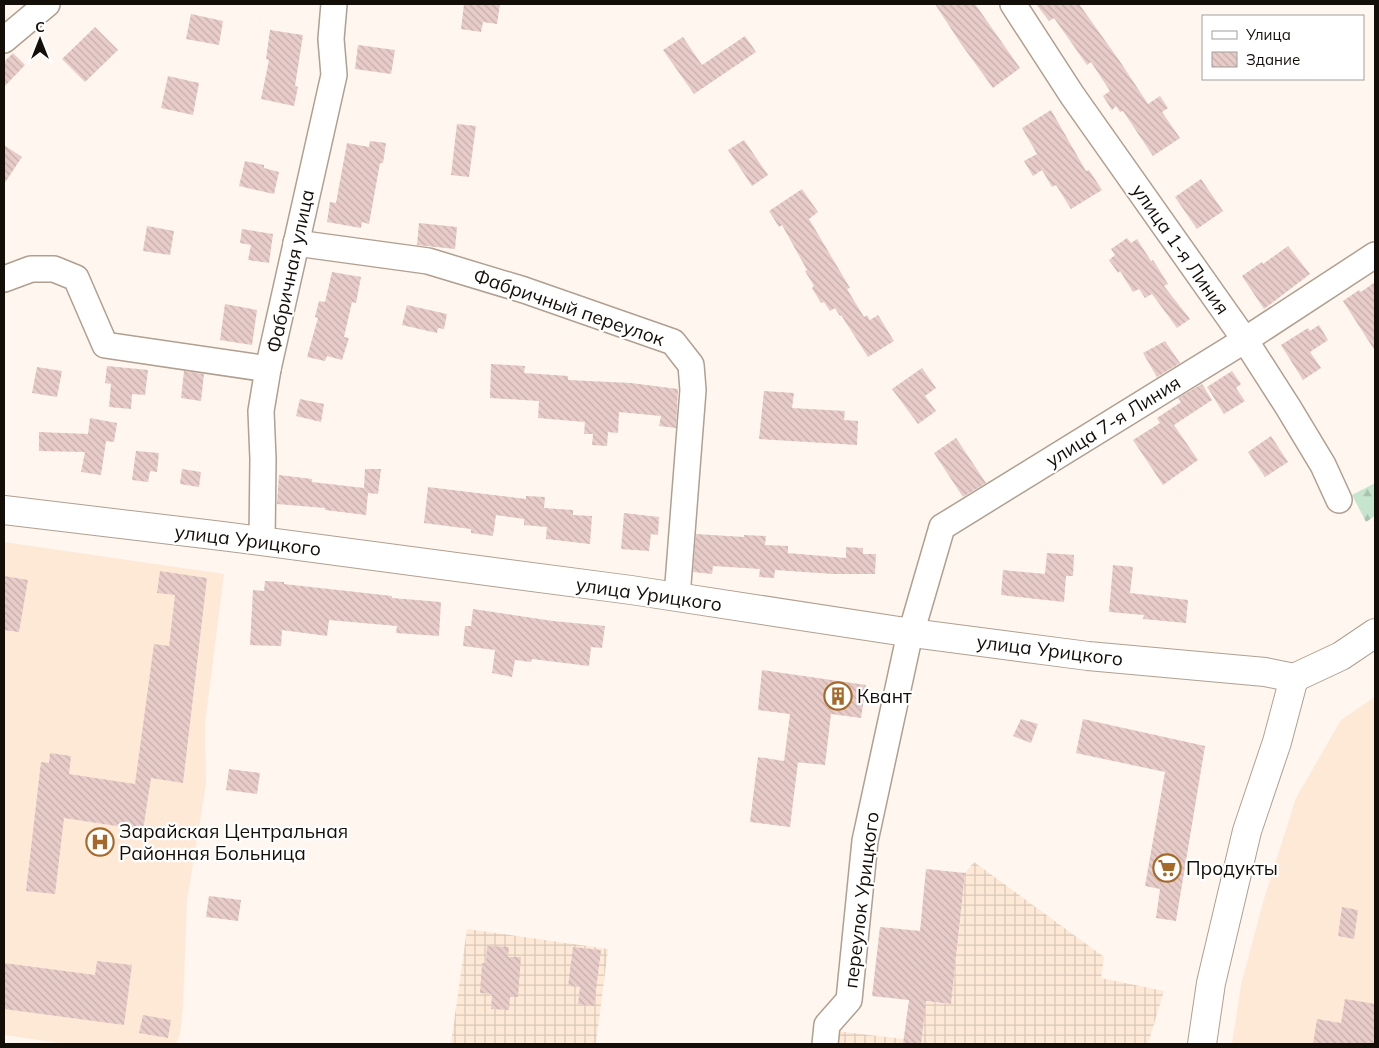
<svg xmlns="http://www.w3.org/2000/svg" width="1379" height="1048" viewBox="0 0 1379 1048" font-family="Mulish,sans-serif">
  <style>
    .built { fill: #fee9d7 }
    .industrial { fill: url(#industrial-grid) }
    .forest { fill: url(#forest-firs) }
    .building { fill: url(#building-back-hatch) }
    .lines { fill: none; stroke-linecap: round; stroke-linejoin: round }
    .minor-casing { stroke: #b19f8f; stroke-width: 28 }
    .major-casing { stroke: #b19f8f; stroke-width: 30 }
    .minor { stroke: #fff; stroke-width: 25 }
    .major { stroke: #fff; stroke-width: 28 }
    .labels { text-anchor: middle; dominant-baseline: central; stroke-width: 4.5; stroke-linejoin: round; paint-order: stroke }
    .street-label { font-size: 19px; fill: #140e08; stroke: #fff }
    .poi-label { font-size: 19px; fill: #140e08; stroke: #fff; text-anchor: start }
  </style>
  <defs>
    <pattern id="industrial-grid" width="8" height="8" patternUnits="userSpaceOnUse" patternTransform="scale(1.25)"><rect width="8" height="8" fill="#fee9d7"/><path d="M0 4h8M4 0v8" fill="none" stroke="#d9c7b7"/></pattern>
    <pattern id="forest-firs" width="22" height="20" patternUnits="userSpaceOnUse" patternTransform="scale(1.25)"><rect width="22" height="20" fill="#c7e5ce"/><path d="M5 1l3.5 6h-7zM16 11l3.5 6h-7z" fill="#aac3af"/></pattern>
    <pattern id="building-back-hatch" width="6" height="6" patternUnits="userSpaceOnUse" patternTransform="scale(1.25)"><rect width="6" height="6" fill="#e8ccc9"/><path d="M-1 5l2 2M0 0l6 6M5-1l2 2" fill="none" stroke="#c6aeab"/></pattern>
  </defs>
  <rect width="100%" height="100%" fill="#fef6ef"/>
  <g class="built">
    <polygon points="4,542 224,574 205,724 206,784 187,900 183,1008 180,1034 176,1044 67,1044 4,1035"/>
    <polygon points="1375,697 1375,1044 1232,1044 1241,985 1264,899 1296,798 1341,720"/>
  </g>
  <g class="industrial">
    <polygon points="974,862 1104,957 1101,978 1164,991 1148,1044 833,1044 835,1031 904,1039 913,1000 951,1004 965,873"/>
    <polygon points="467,929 608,949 596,1044 451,1044"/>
  </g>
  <polygon class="forest" points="1375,483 1375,516 1366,522 1352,495"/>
  <g class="building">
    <polygon points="464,4 500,4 497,24 483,22 481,32 461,29"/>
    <polygon points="935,4 975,4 1020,68 993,88 961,44"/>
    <polygon points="1036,4 1079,4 1119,60 1148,104 1160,96 1168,108 1162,112 1180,138 1153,156 1123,111 1120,112 1116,106 1112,110 1103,96 1110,91 1091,62 1087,65 1054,18 1049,21"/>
    <polygon points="191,14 223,21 219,45 186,39"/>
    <polygon points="95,27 118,50 85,82 62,59"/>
    <polygon points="270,30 303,35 295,86 298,87 294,106 261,99 269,60 266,59"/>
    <polygon points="745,36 756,52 694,94 663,50 683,37 702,65"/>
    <polygon points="358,45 395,50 391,74 355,69"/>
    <polygon points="13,53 25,65 4,87 4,62"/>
    <polygon points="168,76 199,83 193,115 161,108"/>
    <polygon points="1051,110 1086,171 1089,170 1102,190 1071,209 1056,185 1052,187 1042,170 1033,176 1024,161 1037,154 1022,128"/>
    <polygon points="457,124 476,126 469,177 451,175"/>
    <polygon points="744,140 768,175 752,186 728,150"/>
    <polygon points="370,141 386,143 383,163 380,163 369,224 362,222 361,228 327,222 330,202 336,203 347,143 369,147"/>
    <polygon points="4,145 22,157 4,184"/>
    <polygon points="245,161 264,165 264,168 279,172 274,194 239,186"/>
    <polygon points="1201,179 1223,211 1197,229 1175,197"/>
    <polygon points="802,189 818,212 809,219 850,288 847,289 864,317 867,315 870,320 878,315 894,341 868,357 841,315 840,316 835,308 830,311 824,302 821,303 812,288 814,286 805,271 807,270 782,225 779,227 769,211"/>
    <polygon points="419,223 457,227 455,249 417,245"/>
    <polygon points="147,226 174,231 170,255 143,251"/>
    <polygon points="242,229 273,234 269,263 248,260 251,245 240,243"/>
    <polygon points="1127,238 1131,243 1137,239 1151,261 1153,260 1168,284 1164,286 1190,319 1177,328 1152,294 1145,298 1139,289 1133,292 1120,271 1118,273 1109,260 1115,255 1111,249"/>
    <polygon points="1288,246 1310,274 1264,309 1242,276 1262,262 1263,264"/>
    <polygon points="332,272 361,277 356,303 352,302 344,337 349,338 342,360 327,356 325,361 307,357 318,318 315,317 319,301 325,302"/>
    <polygon points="1375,282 1375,351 1343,301 1359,290 1361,292"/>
    <polygon points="225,304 257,310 252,345 220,340"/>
    <polygon points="407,305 447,314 444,329 438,328 437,333 402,325"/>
    <polygon points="1319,325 1328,340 1310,352 1321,368 1303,380 1281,345 1308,328 1310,331"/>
    <polygon points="1165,341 1180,363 1157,377 1143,353"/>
    <polygon points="491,364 525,366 524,373 568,376 568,380 631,383 678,389 676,428 659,426 661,416 619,412 618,433 608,432 607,446 592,445 593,434 584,434 585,422 538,418 539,401 490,398"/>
    <polygon points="107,366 148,370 145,395 132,394 131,409 109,407 111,384 105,383"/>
    <polygon points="37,367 62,371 57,397 32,393"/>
    <polygon points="922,368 936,388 925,396 936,411 918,424 892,389"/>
    <polygon points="184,371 204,374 201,401 181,398"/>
    <polygon points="1232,371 1241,384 1236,388 1245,401 1224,414 1207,387"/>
    <polygon points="1202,384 1212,400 1174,425 1198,460 1163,485 1133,440 1160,423 1157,418 1181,402 1178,398"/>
    <polygon points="764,391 794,393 792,408 845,411 844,420 858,421 857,445 759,439"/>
    <polygon points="300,399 324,404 321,422 296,416"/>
    <polygon points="90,418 117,423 114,442 106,441 101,475 81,472 85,452 39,451 39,432 88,434"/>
    <polygon points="1271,436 1288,462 1265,477 1248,452"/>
    <polygon points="956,438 986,483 963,497 934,453"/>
    <polygon points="136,451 159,453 157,472 150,471 148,482 132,480"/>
    <polygon points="182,469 201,472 199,487 180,484"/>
    <polygon points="365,469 381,469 378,494 368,493 366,515 325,510 325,508 277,504 279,475 312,479 312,482 364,488"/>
    <polygon points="428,487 526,499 526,496 545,497 544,508 573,510 573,515 592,516 590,544 546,539 547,527 524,525 524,519 496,515 493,536 471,533 471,529 424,523"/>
    <polygon points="624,513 659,517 658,535 651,534 649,551 621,549"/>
    <polygon points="696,534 744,537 744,535 766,536 765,545 788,546 788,553 846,558 846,547 863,548 863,554 876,554 875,574 833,574 775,570 774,578 759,577 760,569 713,566 712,574 693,572"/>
    <polygon points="1047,553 1074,555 1073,576 1066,576 1064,602 1001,595 1003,570 1045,574"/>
    <polygon points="1113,565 1133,567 1130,593 1188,600 1186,623 1143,619 1144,615 1109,612"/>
    <polygon points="160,571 207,578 183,783 151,778 143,830 64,818 55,894 26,891 41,762 49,763 50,753 71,756 69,774 135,784 154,644 169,646 175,595 157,593"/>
    <polygon points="4,576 28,580 19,632 4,630"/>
    <polygon points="265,581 284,582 284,584 392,596 392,598 441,602 439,636 396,633 397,626 329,620 327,636 282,630 281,646 250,645 253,590 264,591"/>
    <polygon points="473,609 553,621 605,626 602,648 591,647 589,666 532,659 531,662 515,660 512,677 492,673 495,650 463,646 465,626 471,626"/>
    <polygon points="762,670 866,685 861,718 831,714 825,765 786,761 798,762 790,827 750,822 758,757 784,761 790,714 758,710"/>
    <polygon points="1021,719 1038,724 1031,743 1013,736"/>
    <polygon points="1083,719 1205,746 1176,921 1156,918 1160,889 1145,886 1165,772 1076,753"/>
    <polygon points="229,769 260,773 257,794 226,790"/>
    <polygon points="926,869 965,873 951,1004 926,1001 921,1044 903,1044 909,1000 872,996 880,927 920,931"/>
    <polygon points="209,896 241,900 238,921 206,917"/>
    <polygon points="1342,907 1358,910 1354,939 1338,936"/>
    <polygon points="487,946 509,947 508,957 521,957 518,997 510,997 509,1010 491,1009 492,994 480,993 482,963 486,963"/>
    <polygon points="573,947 601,950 594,1006 578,1004 580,987 568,986"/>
    <polygon points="97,961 132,965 124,1025 4,1009 4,963 95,975"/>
    <polygon points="1345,999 1375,1004 1375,1044 1313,1044 1317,1019 1341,1023"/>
    <polygon points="143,1015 171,1020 168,1038 139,1033"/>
  </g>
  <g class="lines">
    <g class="minor-casing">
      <g id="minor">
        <polyline points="1013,4 1072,95 1245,340 1288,407 1323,465 1339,500"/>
        <polyline points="4,40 47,4"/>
        <polyline points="296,243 428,261 524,290 673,342 691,365 693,390 677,597"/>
        <polyline points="4,279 31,269 54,269 76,278 105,345 268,369"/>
        <polyline points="262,541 263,459 261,411 268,369 334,75 331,39 334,4"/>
        <polyline points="825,1044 827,1025 849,1000 865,841 907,647 942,527 1245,340 1375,255"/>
      </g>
    </g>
    <g class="major-casing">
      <g id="major">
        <polyline points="4,510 222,536 631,590 912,633 1088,656 1265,672 1294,678"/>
        <polyline points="1294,678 1341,656 1375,633"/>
        <polyline points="1202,1044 1211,983 1247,831 1277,742 1294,678"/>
      </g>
    </g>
    <use href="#minor" class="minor"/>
    <use href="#major" class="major"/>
  </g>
  <defs>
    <g id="building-ring" transform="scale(1.4375)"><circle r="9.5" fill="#fff" stroke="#a56a2a" stroke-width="1.5"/><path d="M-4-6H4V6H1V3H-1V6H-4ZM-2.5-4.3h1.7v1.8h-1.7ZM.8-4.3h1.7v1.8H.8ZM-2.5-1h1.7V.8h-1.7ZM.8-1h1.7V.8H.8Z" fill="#a56a2a"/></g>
    <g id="hospital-ring" transform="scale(1.4375)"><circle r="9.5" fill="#fff" stroke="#a56a2a" stroke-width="1.5"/><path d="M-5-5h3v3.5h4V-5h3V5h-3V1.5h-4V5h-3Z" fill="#a56a2a"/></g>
    <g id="supermarket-ring" transform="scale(1.4375)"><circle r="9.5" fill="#fff" stroke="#a56a2a" stroke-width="1.5"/><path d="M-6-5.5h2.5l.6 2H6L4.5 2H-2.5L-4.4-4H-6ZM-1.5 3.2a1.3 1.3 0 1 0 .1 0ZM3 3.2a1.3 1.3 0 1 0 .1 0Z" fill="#a56a2a"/></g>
  </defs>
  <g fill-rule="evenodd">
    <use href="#building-ring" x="838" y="696"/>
    <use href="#hospital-ring" x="100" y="842"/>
    <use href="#supermarket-ring" x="1167" y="868"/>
  </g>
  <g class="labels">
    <g class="street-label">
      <text transform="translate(1181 249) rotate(55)">улица 1-я Линия</text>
      <text transform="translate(290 271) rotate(-78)">Фабричная улица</text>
      <text transform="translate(569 307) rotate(19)">Фабричный переулок</text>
      <text transform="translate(1113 421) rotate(-32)">улица 7-я Линия</text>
      <text transform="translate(248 540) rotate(7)">улица Урицкого</text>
      <text transform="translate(649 594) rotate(8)">улица Урицкого</text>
      <text transform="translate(1050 650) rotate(7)">улица Урицкого</text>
      <text transform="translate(861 900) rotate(-83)">переулок Урицкого</text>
    </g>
    <g class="poi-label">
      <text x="857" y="696">Квант</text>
      <text x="119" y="831">Зарайская Центральная<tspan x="119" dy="22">Районная Больница</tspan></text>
      <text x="1186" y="868">Продукты</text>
    </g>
  </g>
  <rect width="1379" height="1048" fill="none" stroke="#140e08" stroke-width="10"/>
  <rect x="1202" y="15" width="162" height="65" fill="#ffffff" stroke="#a19f9c"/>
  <rect x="1212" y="31" width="25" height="8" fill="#ffffff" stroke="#a19f9c"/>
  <text x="1246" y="40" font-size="15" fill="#140e08">Улица</text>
  <rect x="1212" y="52" width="25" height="15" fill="url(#building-back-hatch)" stroke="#a19f9c"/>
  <text x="1246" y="65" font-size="15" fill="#140e08">Здание</text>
  <g transform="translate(40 40)" stroke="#ffffff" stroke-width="4" paint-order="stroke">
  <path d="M0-4L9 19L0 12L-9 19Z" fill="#140e08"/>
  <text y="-8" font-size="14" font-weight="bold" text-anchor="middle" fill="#140e08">С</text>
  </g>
</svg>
